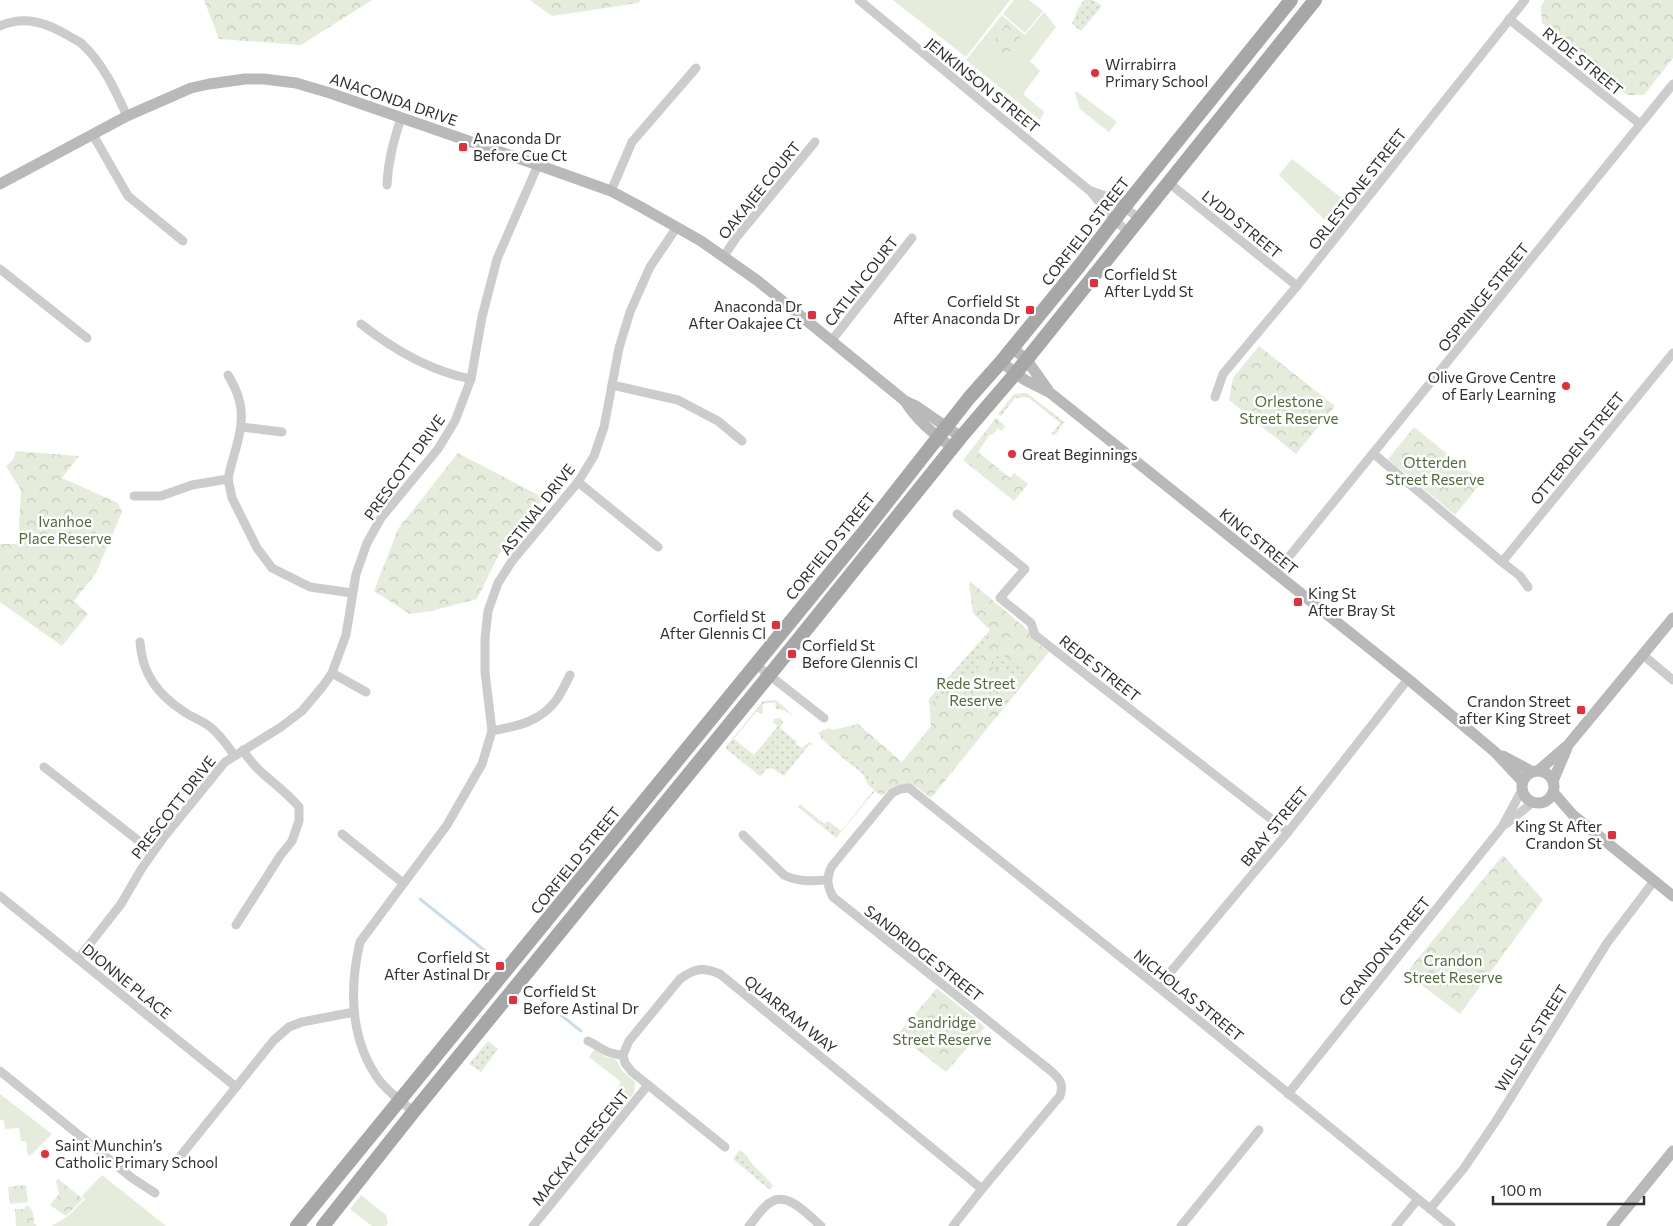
<svg xmlns="http://www.w3.org/2000/svg" width="1673" height="1226" viewBox="0 0 1673 1226" font-family="Commissioner,sans-serif">
  <style>
    .grass { fill: #e5ecdc }
    .forest { fill: url(#forest-crowns) }
    .garden { fill: url(#garden-dots) }
    .lines { fill: none; stroke-linecap: round; stroke-linejoin: round }
    .stream { stroke: #c8deed; stroke-width: 3 }
    .street { stroke: #ccc; stroke-width: 9 }
    .secondary { stroke: #b9b9b9; stroke-width: 11 }
    .primary { stroke: #a7a7a7; stroke-width: 14 }
    .poi-dot { fill: #ea2c3a; stroke: #fff; stroke-width: 2 }
    .labels { text-anchor: middle; dominant-baseline: central; stroke-width: 5; stroke-linejoin: round; paint-order: stroke }
    .street-label { font-size: 15px; fill: #2f2f2f; stroke: #fff }
    .poi-label { font-size: 15px; fill: #2f2f2f; stroke: #fff; text-anchor: start }
    .park-label { font-size: 15px; fill: #516c3b; stroke: #fff }
  </style>
  <defs>
    <pattern id="forest-crowns" width="20" height="18" patternUnits="userSpaceOnUse" patternTransform="scale(1.25)"><rect width="20" height="18" fill="#e5ecdc"/><path d="M2 6a3 3 0 1 1 6 0M12 15a3 3 0 1 1 6 0" fill="none" stroke="#c5cbbd"/></pattern>
    <pattern id="garden-dots" width="8" height="8" patternUnits="userSpaceOnUse" patternTransform="scale(1.25)"><rect width="8" height="8" fill="#e5ecdc"/><path d="M2 2h.1M6 6h.1" fill="none" stroke="#c5cbbd" stroke-width="1.8" stroke-linecap="round"/></pattern>
  </defs>
  <rect width="100%" height="100%" fill="#fff"/>
  <g class="grass">
    <polygon points="893,0 1010,0 966,57"/>
    <polygon points="1014,0 1029,0 1043,11 1025,33 1003,14"/>
    <polygon points="1044,12 1056,27 1030,61 1040,71 1023,94 1044,112 1040,120 966,60 1002,15 1025,35"/>
    <polygon points="1076,91 1117,122 1109,132 1080,109 1075,94"/>
    <polygon points="1292,159 1343,199 1326,221 1279,175"/>
    <polygon points="594,1050 597,1050 605,1057 614,1059 617,1061 622,1071 635,1082 634,1093 620,1112 611,1107 613,1104 611,1099 621,1082 589,1057"/>
    <polygon points="0,1094 52,1134 30,1156 27,1153 26,1141 21,1141 19,1128 5,1129 4,1120 0,1120"/>
    <polygon points="102,1175 166,1226 51,1226 67,1217 85,1199 82,1196"/>
    <polygon points="361,1195 386,1215 388,1223 386,1226 372,1226 350,1209"/>
  </g>
  <g class="forest">
    <polygon points="204,0 372,0 301,45 219,39"/>
    <polygon points="530,0 641,0 638,3 552,16"/>
    <polygon points="1545,0 1673,0 1673,58 1644,95 1627,95 1542,23 1541,6"/>
    <polygon points="1007,23 1022,35 1003,60 988,48"/>
    <polygon points="1259,346 1335,406 1296,454 1229,400 1233,378"/>
    <polygon points="996,418 1005,426 1002,431 998,428 992,435 990,434 978,452 1010,478 1014,473 1028,484 1014,501 963,460"/>
    <polygon points="1414,427 1482,482 1455,515 1388,459"/>
    <polygon points="16,451 79,456 62,478 118,503 122,512 96,573 74,601 88,614 62,646 0,602 0,544 18,544 21,490 6,466 13,460"/>
    <polygon points="458,453 544,498 499,554 477,599 431,611 410,614 374,591 398,529"/>
    <path d="M971,582L1029,631L1037,643L1049,652L931,798C912,783 901,777 882,796L875,791L874,779L846,756L844,759L821,738V735L817,733L829,728L832,730L858,724L902,762L931,726L929,699L990,630L973,613L969,584Z"/>
    <polygon points="1503,855 1543,900 1460,1014 1406,973"/>
    <polygon points="937,988 985,1027 946,1072 898,1034"/>
    <polygon points="58,1179 83,1199 66,1216 50,1205 59,1194 56,1181"/>
    <polygon points="26,1185 28,1202 10,1204 8,1187"/>
    <polygon points="26,1206 30,1207 33,1213 34,1223 37,1226 16,1226 15,1209 24,1209"/>
  </g>
  <g class="garden">
    <polygon points="1084,0 1093,0 1102,6 1081,31 1072,24 1078,9"/>
    <polygon points="1027,393 1064,422 1056,434 1051,435 1060,423 1028,397 1015,398 1001,416 998,414 1014,394"/>
    <polygon points="991,630 992,631 982,651 977,672 960,679 938,698 929,704 929,699"/>
    <polygon points="998,650 1013,664 1032,672 1024,681 1006,669 993,668 991,663"/>
    <polygon points="776,700 795,717 784,710 776,709 775,702 763,704 762,714 756,712 734,739 754,755 778,726 773,722 774,719 780,718 783,722 780,728 797,742 796,744 802,748 809,742 816,746 813,744 809,745 784,776 772,768 770,769 768,768 760,776 725,748 763,701"/>
    <polygon points="846,756 874,779 875,791 836,838 798,807 800,804 824,824 828,821 841,831 874,790 868,785 863,774 844,759"/>
    <polygon points="488,1041 498,1049 481,1072 469,1064"/>
    <path d="M739,1150L746,1155C749,1163 768,1178 773,1186L770,1190L733,1159Z"/>
  </g>
  <g class="lines">
    <g class="stream">
      <polyline points="420,899 489,954"/>
      <polyline points="538,997 581,1031"/>
    </g>
    <g class="street">
      <polyline points="859,0 1090,191 1114,220 1129,232"/>
      <polyline points="1509,19 1640,124"/>
      <path d="M0,26C25,15 47,23 69,36C73,39 79,41 82,44C103,63 116,92 127,116"/>
      <polyline points="93,135 128,196 183,241"/>
      <polyline points="1169,183 1297,286"/>
      <path d="M387,185C388,160 394,140 401,118"/>
      <polyline points="611,191 632,142 696,68"/>
      <polyline points="1091,191 1112,198 1140,219"/>
      <polyline points="724,256 736,238 815,142"/>
      <polyline points="0,269 87,338"/>
      <path d="M361,324C394,350 430,371 471,379"/>
      <polyline points="832,340 912,238"/>
      <polyline points="612,385 678,400 718,421 742,441"/>
      <polyline points="1215,397 1223,374 1297,286 1525,0"/>
      <polyline points="241,427 282,432"/>
      <polyline points="1374,454 1502,562 1673,353"/>
      <path d="M228,479C233,452 248,424 238,396C236,389 232,382 228,375"/>
      <polyline points="578,482 658,547"/>
      <polyline points="134,496 161,496 192,485 228,479 232,498 257,548 272,568 310,587 352,593"/>
      <polyline points="957,514 1025,569 1000,598 1031,623 1035,635 1288,832"/>
      <polyline points="1502,562 1520,576 1528,587"/>
      <polyline points="1275,574 1673,84"/>
      <path d="M140,642C142,673 157,694 183,711C191,717 201,720 209,726C220,734 227,745 234,755"/>
      <polyline points="1643,655 1673,680"/>
      <polyline points="755,664 824,718"/>
      <polyline points="332,673 366,692"/>
      <path d="M492,731C517,726 541,722 557,699C562,692 566,683 570,675"/>
      <polyline points="44,767 153,852"/>
      <polyline points="1506,824 1533,802"/>
      <polyline points="342,834 403,883"/>
      <path d="M743,835L784,875C798,882 812,881 827,880"/>
      <polyline points="0,896 236,1087"/>
      <path d="M236,925L280,856L292,841L299,821V807C282,786 257,774 243,750"/>
      <polyline points="78,959 121,904 142,868 164,837 225,762 281,727 302,711 323,686 332,673 346,635 356,574 367,543 381,518 438,449 455,421 471,379 482,317 497,259 538,165"/>
      <polyline points="1158,987 1288,832 1408,679"/>
      <path d="M588,1041C603,1048 605,1054 623,1055L629,1041L680,979C695,968 703,967 720,974L982,1189"/>
      <polyline points="623,1055 625,1063 632,1072 725,1147"/>
      <polyline points="0,1071 132,1178 155,1193"/>
      <polyline points="1288,1094 1502,827 1522,790"/>
      <path d="M414,1112C402,1102 388,1092 379,1080C350,1040 349,989 360,942L447,825L482,764L492,731L485,672V638L488,611L498,583L512,561L578,482L594,456L604,427L619,348L630,312L650,267L677,227"/>
      <polyline points="178,1159 274,1040 289,1027 302,1022 354,1012"/>
      <polyline points="1430,1209 1464,1168 1496,1121 1607,943 1654,881"/>
      <polyline points="533,1226 648,1085"/>
      <path d="M749,1226C756,1218 762,1207 771,1202C788,1191 809,1216 821,1226"/>
      <path d="M953,1226L982,1189L1060,1096C1064,1084 1060,1079 1051,1071L833,897C827,886 826,877 832,866L892,793L900,789L909,788L1158,987L1451,1226"/>
      <polyline points="1181,1226 1259,1130"/>
      <polyline points="1396,1226 1418,1199"/>
    </g>
    <g class="secondary">
      <polyline points="0,184 127,116 191,88 209,84 245,79 264,79 296,83 330,93 538,165 611,191 641,207 701,241 758,281 905,401 916,406 961,437"/>
      <polyline points="1012,348 1026,359 1048,390"/>
      <polyline points="1001,362 1025,380 1049,392 1063,403 1408,679 1495,752 1522,781"/>
      <path d="M905,401C917,421 934,434 953,448"/>
      <polyline points="1503,756 1531,771"/>
      <polyline points="1539,770 1568,745 1673,618"/>
      <circle cx="1538" cy="787" r="16"/>
      <polyline points="1553,781 1567,748"/>
      <polyline points="1553,792 1573,815 1673,896"/>
      <polyline points="1612,1226 1673,1151"/>
    </g>
    <g class="primary">
      <polyline points="297,1226 863,533 969,398 1001,362 1080,265 1125,206 1291,0"/>
      <polyline points="323,1226 415,1110 793,646 961,437 1015,374 1315,0"/>
    </g>
  </g>
  <g class="poi-dot">
    <circle cx="1095" cy="73" r="5"/>
    <rect x="458" y="142" width="10" height="10" rx="2.5"/>
    <rect x="1089" y="278" width="10" height="10" rx="2.5"/>
    <rect x="1025" y="305" width="10" height="10" rx="2.5"/>
    <rect x="807" y="310" width="10" height="10" rx="2.5"/>
    <circle cx="1566" cy="386" r="5"/>
    <circle cx="1012" cy="454" r="5"/>
    <rect x="1293" y="597" width="10" height="10" rx="2.5"/>
    <rect x="771" y="620" width="10" height="10" rx="2.5"/>
    <rect x="787" y="649" width="10" height="10" rx="2.5"/>
    <rect x="1576" y="705" width="10" height="10" rx="2.5"/>
    <rect x="1607" y="830" width="10" height="10" rx="2.5"/>
    <rect x="495" y="961" width="10" height="10" rx="2.5"/>
    <rect x="508" y="995" width="10" height="10" rx="2.5"/>
    <circle cx="45" cy="1154" r="5"/>
  </g>
  <g class="labels">
    <g class="street-label">
      <text transform="translate(1583 61) rotate(39)">RYDE STREET</text>
      <text transform="translate(983 85) rotate(39)">JENKINSON STREET</text>
      <text transform="translate(394 99) rotate(19)">ANACONDA DRIVE</text>
      <text transform="translate(1357 189) rotate(-52)">ORLESTONE STREET</text>
      <text transform="translate(759 190) rotate(-51)">OAKAJEE COURT</text>
      <text transform="translate(1242 224) rotate(39)">LYDD STREET</text>
      <text transform="translate(1085 231) rotate(-52)">CORFIELD STREET</text>
      <text transform="translate(861 281) rotate(-52)">CATLIN COURT</text>
      <text transform="translate(1483 297) rotate(-51)">OSPRINGE STREET</text>
      <text transform="translate(1577 448) rotate(-51)">OTTERDEN STREET</text>
      <text transform="translate(404 467) rotate(-54)">PRESCOTT DRIVE</text>
      <text transform="translate(537 509) rotate(-52)">ASTINAL DRIVE</text>
      <text transform="translate(1259 541) rotate(39)">KING STREET</text>
      <text transform="translate(830 546) rotate(-51)">CORFIELD STREET</text>
      <text transform="translate(1100 668) rotate(38)">REDE STREET</text>
      <text transform="translate(173 807) rotate(-52)">PRESCOTT DRIVE</text>
      <text transform="translate(1274 826) rotate(-51)">BRAY STREET</text>
      <text transform="translate(575 860) rotate(-51)">CORFIELD STREET</text>
      <text transform="translate(1384 951) rotate(-51)">CRANDON STREET</text>
      <text transform="translate(924 953) rotate(38)">SANDRIDGE STREET</text>
      <text transform="translate(127 981) rotate(39)">DIONNE PLACE</text>
      <text transform="translate(1189 995) rotate(39)">NICHOLAS STREET</text>
      <text transform="translate(791 1014) rotate(39)">QUARRAM WAY</text>
      <text transform="translate(1531 1038) rotate(-58)">WILSLEY STREET</text>
      <text transform="translate(580 1147) rotate(-51)">MACKAY CRESCENT</text>
    </g>
    <g class="poi-label">
      <text x="1105" y="64">Wirrabirra<tspan x="1105" dy="17">Primary School</tspan></text>
      <text x="473" y="138">Anaconda Dr<tspan x="473" dy="17">Before Cue Ct</tspan></text>
      <text x="1104" y="274">Corfield St<tspan x="1104" dy="17">After Lydd St</tspan></text>
      <text x="1020" y="301" text-anchor="end">Corfield St<tspan x="1020" dy="17">After Anaconda Dr</tspan></text>
      <text x="802" y="306" text-anchor="end">Anaconda Dr<tspan x="802" dy="17">After Oakajee Ct</tspan></text>
      <text x="1556" y="377" text-anchor="end">Olive Grove Centre<tspan x="1556" dy="17">of Early Learning</tspan></text>
      <text x="1022" y="454">Great Beginnings</text>
      <text x="1308" y="593">King St<tspan x="1308" dy="17">After Bray St</tspan></text>
      <text x="766" y="616" text-anchor="end">Corfield St<tspan x="766" dy="17">After Glennis Cl</tspan></text>
      <text x="802" y="645">Corfield St<tspan x="802" dy="17">Before Glennis Cl</tspan></text>
      <text x="1571" y="701" text-anchor="end">Crandon Street<tspan x="1571" dy="17">after King Street</tspan></text>
      <text x="1602" y="826" text-anchor="end">King St After<tspan x="1602" dy="17">Crandon St</tspan></text>
      <text x="490" y="957" text-anchor="end">Corfield St<tspan x="490" dy="17">After Astinal Dr</tspan></text>
      <text x="523" y="991">Corfield St<tspan x="523" dy="17">Before Astinal Dr</tspan></text>
      <text x="55" y="1145">Saint Munchin’s<tspan x="55" dy="17">Catholic Primary School</tspan></text>
    </g>
    <g class="park-label">
      <text x="1289" y="401">Orlestone<tspan x="1289" dy="17">Street Reserve</tspan></text>
      <text x="1435" y="462">Otterden<tspan x="1435" dy="17">Street Reserve</tspan></text>
      <text x="65" y="521">Ivanhoe<tspan x="65" dy="17">Place Reserve</tspan></text>
      <text x="976" y="683">Rede Street<tspan x="976" dy="17">Reserve</tspan></text>
      <text x="1453" y="960">Crandon<tspan x="1453" dy="17">Street Reserve</tspan></text>
      <text x="942" y="1022">Sandridge<tspan x="942" dy="17">Street Reserve</tspan></text>
    </g>
  </g>
  <path d="M1493 1196v8h151v-8" fill="none" stroke="#2f2f2f" stroke-width="2.5"/>
  <text x="1500" y="1196" font-size="15" fill="#2f2f2f" stroke="#ffffff" stroke-width="4" paint-order="stroke">100 m</text>
</svg>
